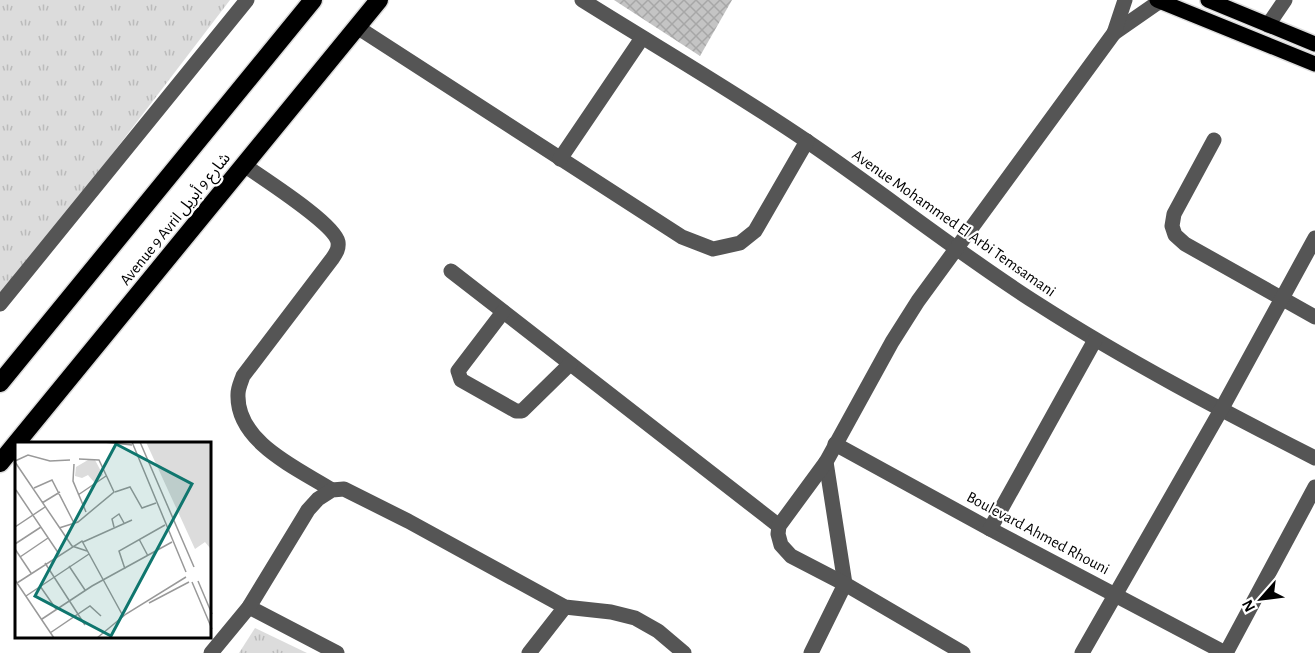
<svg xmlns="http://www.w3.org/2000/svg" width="1315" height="653" viewBox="0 0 1315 653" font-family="'Alegreya Sans','Noto Sans Arabic',sans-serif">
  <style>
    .grass { fill: url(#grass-tufts) }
    .building { fill: url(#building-cross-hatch) }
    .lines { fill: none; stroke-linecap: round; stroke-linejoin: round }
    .major-casing { stroke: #dbdbdb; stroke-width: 18 }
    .highway-casing { stroke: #dbdbdb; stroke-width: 21 }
    .minor { stroke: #555; stroke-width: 15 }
    .major { stroke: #000; stroke-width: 15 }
    .highway { stroke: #000; stroke-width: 18 }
    .labels { text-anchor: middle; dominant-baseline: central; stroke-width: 4.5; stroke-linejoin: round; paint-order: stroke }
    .street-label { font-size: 16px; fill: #000; stroke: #fff }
    .inset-road { fill: none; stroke: #999; stroke-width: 1.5 }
    .view { fill: #0f766e; fill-opacity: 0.15; stroke: #0f766e; stroke-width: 3 }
    .inset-edge { fill: none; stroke: #000; stroke-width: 3 }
  </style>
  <defs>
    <pattern id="grass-tufts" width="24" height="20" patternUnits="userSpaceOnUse" patternTransform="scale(1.5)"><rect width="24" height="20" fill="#dcdcdc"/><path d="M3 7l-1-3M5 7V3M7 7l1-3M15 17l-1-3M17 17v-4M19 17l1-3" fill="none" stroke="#bbb"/></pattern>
    <pattern id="building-cross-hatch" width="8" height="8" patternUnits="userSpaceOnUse" patternTransform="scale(1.5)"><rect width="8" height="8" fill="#c4c4c4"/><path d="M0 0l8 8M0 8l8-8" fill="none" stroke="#a7a7a7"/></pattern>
  </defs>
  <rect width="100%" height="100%" fill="#fff"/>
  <g class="grass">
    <polygon points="0,0 230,0 0,301"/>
    <polygon points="255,628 307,653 239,653"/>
  </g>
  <polygon class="building" points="614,0 732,0 700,56"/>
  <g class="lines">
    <g class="major-casing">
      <g id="major">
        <polyline points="1157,0 1315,64"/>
        <polyline points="1208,0 1315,44"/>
      </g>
    </g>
    <g class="highway-casing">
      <g id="highway">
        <polyline points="0,383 313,0"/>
        <polyline points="0,463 379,0"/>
      </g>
    </g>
    <g class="minor">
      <path d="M582,0C657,47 735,92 808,142C886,195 959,254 1038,304C1127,361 1221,410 1315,458"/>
      <polyline points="1268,25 1285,0"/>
      <polyline points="357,27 682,237 713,249 740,243 755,231 807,141"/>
      <polyline points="1114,33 1160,1"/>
      <polyline points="1214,140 1174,214 1172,226 1175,235 1185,244 1315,317"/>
      <polyline points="560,159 642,38"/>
      <path d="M244,165C262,178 334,223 338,242C339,249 336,253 332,259L243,376C241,382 238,388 238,394C236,442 297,468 332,490"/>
      <polyline points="451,271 779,526"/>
      <polyline points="0,304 247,0"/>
      <polyline points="503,312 458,371 461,380 516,411 522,411 570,364"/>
      <polyline points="835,444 990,529 1225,653"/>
      <polyline points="990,529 1095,340"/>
      <polyline points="249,607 337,653"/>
      <polyline points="211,653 249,607 308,510 318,499 332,490 344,489 408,521 565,607 611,612 635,618 658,631 684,653"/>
      <polyline points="529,653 565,607"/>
      <polyline points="811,653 845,584 826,462"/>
      <polyline points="963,653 845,584 791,556 781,545 778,534 779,526 826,462 892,342 918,301 1114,33 1125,0"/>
      <polyline points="1082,653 1221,410 1315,238"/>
      <polyline points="1226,653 1315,487"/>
    </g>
    <use href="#major" class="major"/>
    <use href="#highway" class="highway"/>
  </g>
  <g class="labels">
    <g class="street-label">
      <text transform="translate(175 219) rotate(-51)">Avenue 9 Avril شارع 9 أبريل</text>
      <text transform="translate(954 223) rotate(35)">Avenue Mohammed El Arbi Temsamani</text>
      <text transform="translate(1038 533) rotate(28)">Boulevard Ahmed Rhouni</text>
    </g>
  </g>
  <g transform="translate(15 442)">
    <rect width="196" height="196" fill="#fff"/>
    <path d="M131,0H196L195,106L190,100L180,107ZM73,18H80L88,33L79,40L73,33L67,36L60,34L61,25Z" fill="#dcdcdc"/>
    <path class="inset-road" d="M89,0L117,3M117,0L171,130M125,0L179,125M0,19L13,13L35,19L55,18M0,20L57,104L72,109M59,22L58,39L71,70M19,46L37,38L59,81M1,48L44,112M100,50L115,45L127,66L141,61M63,53L91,34M27,61L45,50M0,85L30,65M99,85L97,77L104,72L109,81M44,86L63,80L99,50L84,18L64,17M124,97L133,114M68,100L117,78M0,102L26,85M0,107L16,131M5,115L33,96M30,121L70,183M54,124L70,148M110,127L104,109L150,83M0,138L39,196M183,139L197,172M177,140L197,187M2,141L67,99L108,174M25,144L41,167M11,154L74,112M134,161L174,140M27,177L77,144L157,100M35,191L75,164L86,174M82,196L111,172L171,135"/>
    <path class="view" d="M101,2L177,42L96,194L20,154Z"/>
    <rect width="196" height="196" class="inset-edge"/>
  </g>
  <g transform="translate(1261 599) rotate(242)" stroke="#ffffff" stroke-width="4.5" paint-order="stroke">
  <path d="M0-4.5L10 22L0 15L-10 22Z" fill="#000000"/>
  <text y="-9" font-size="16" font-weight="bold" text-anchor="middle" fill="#000000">N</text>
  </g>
</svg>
